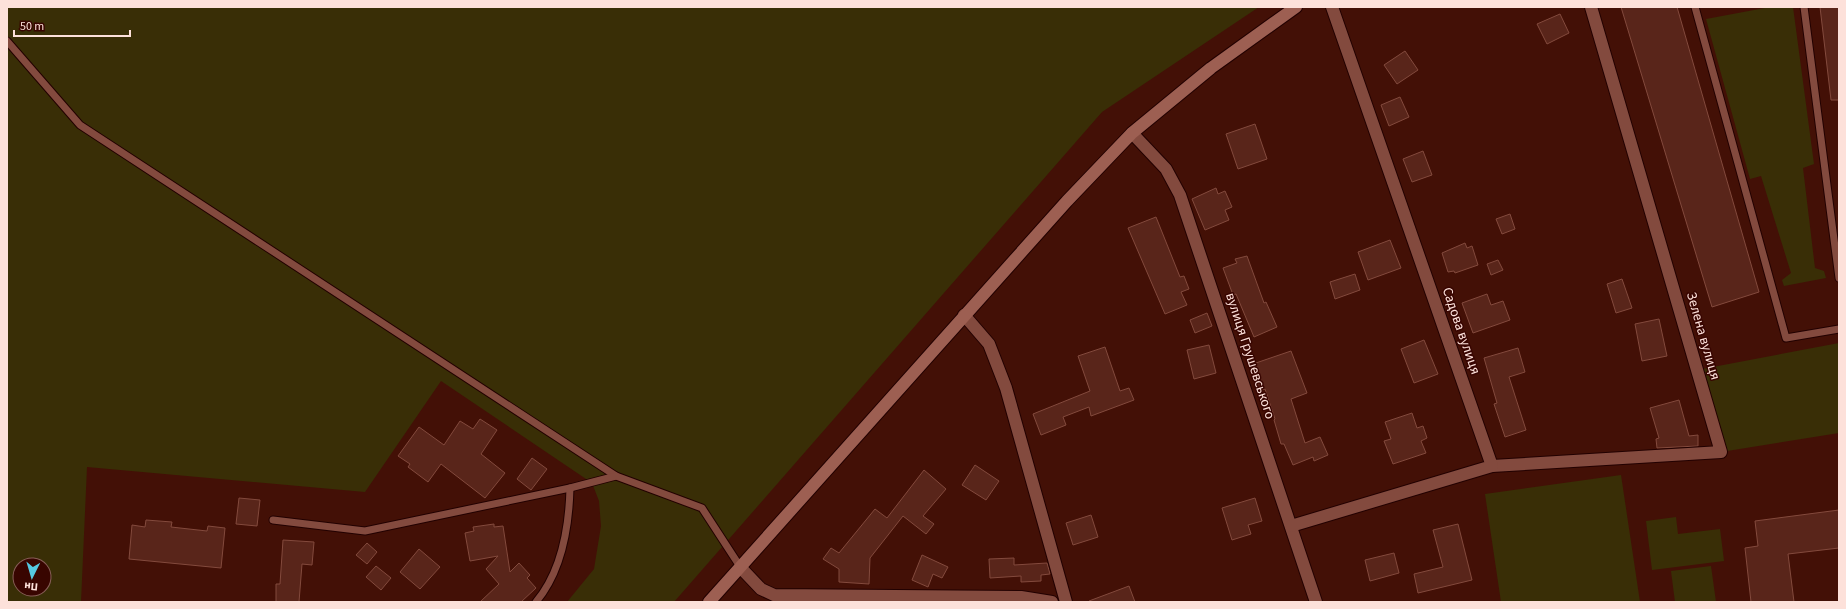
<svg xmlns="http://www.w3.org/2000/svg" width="1846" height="609" viewBox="0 0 1846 609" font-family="'Source Sans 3',sans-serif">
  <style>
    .green { fill: #392e06; fill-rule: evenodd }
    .building { fill: #59251a; stroke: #834a3d }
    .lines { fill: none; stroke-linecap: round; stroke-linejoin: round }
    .lane-casing { stroke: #220100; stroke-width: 9 }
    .street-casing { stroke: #220100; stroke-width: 14 }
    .secondary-casing { stroke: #220100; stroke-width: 14 }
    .lane { stroke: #834a3e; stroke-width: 7 }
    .street { stroke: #834a3e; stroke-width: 12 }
    .secondary { stroke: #9d5f52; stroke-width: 12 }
    .labels { text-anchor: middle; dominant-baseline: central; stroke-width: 3; stroke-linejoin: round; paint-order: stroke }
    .street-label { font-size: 14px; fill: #fde1da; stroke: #380500 }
  </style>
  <rect width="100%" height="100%" fill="#431006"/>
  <g class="green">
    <path d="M7,7H1259L1102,112L674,602H567L594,569L601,526L599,501L592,483L441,381L365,492L87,467L81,602H7ZM20,565H44V589H20Z"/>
    <polygon points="1770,7 1793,7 1814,164 1803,168 1815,268 1824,271 1826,278 1784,286 1782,280 1791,273 1761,176 1750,179 1706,19"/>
    <polygon points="1839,343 1839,433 1721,452 1697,370"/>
    <polygon points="1621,475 1640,602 1501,602 1485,494"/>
    <polygon points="1676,517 1678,534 1720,529 1724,561 1652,570 1646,521"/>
    <polygon points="1711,566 1716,602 1675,602 1671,571"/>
  </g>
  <g class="building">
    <polygon points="1621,7 1677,7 1759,292 1712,307"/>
    <polygon points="1820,7 1839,7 1839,100 1831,100"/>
    <polygon points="1560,14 1569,33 1547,44 1537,24"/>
    <polygon points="1405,51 1418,70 1397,84 1384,65"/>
    <polygon points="1400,97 1409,117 1389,126 1381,105"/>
    <polygon points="1255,124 1267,159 1238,169 1226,134"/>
    <polygon points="1423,151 1432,175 1412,182 1403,159"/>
    <polygon points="1216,188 1218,194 1225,191 1232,207 1225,210 1229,220 1205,230 1192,199"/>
    <polygon points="1510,214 1515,229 1502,234 1496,219"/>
    <polygon points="1156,217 1180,277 1184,276 1189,289 1181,292 1187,305 1165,314 1128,228"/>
    <polygon points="1390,240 1401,268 1368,280 1358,252"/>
    <polygon points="1465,243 1467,248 1472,246 1478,265 1455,273 1454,271 1448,272 1442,253"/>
    <polygon points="1247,256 1264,303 1266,302 1277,327 1254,337 1236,294 1233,295 1223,268 1237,263 1235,259"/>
    <polygon points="1498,260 1503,270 1491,275 1487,264"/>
    <polygon points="1355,274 1360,290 1335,299 1330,282"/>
    <polygon points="1622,279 1632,308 1616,313 1607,284"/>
    <polygon points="1487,294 1491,305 1503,301 1510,320 1473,333 1462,303"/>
    <polygon points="1207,313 1212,326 1195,333 1190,320"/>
    <polygon points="1659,319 1667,356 1642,361 1635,324"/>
    <polygon points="1424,340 1438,374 1414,383 1401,349"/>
    <polygon points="1209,345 1216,373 1194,379 1187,350"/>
    <polygon points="1105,347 1120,391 1129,388 1134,400 1091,416 1089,407 1063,417 1066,425 1041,435 1033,414 1090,391 1078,356"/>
    <polygon points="1518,348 1525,372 1509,377 1526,430 1505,437 1494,404 1497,403 1484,358"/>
    <polygon points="1291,351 1307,393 1291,399 1305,443 1320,437 1328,455 1314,461 1313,457 1293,465 1284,444 1281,444 1274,420 1275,419 1265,389 1259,391 1250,365"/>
    <polygon points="1679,400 1689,436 1698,435 1698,446 1657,448 1656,439 1659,438 1650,408"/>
    <polygon points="1412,413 1417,428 1423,426 1427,438 1421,441 1426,453 1393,464 1384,441 1391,439 1385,422"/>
    <polygon points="480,419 497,430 481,454 505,473 485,498 441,464 428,482 408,467 410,464 398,456 419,427 444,445 460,421 473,429"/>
    <polygon points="532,458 547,469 531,490 517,479"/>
    <polygon points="975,465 999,481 986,500 962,485"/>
    <polygon points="924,470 946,489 923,516 934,524 926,534 903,516 870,558 869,584 839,582 839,569 823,559 831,548 839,553 875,509 887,518"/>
    <polygon points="239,498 260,500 257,526 236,524"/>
    <polygon points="1255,498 1262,521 1248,525 1251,534 1232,540 1222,508"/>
    <polygon points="1839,510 1839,548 1788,554 1794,602 1751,602 1745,548 1758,546 1755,521"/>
    <polygon points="1091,515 1098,537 1073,545 1066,523"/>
    <polygon points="146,520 172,522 171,527 207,531 208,526 225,528 221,568 129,559 132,525 145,527"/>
    <polygon points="494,524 494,527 503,526 510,572 519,563 530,575 527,578 536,588 521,602 480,602 499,584 486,569 498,556 470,561 465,533 474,531 473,527"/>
    <polygon points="1458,524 1472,580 1418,593 1414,574 1443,567 1433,530"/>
    <polygon points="283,540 314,542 312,565 302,564 299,602 276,602 276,584 280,584"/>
    <polygon points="367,543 377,552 367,564 356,555"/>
    <polygon points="419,549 440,567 420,589 400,572"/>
    <polygon points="1394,553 1399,573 1370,581 1365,560"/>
    <polygon points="922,555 948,567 942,578 933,574 928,587 912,580"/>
    <polygon points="1014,558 1014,565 1047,563 1050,574 1041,575 1041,581 1021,582 1021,576 990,578 989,559"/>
    <polygon points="376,566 391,578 381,590 366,577"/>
    <polygon points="1129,586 1135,602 1089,602 1089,601"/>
  </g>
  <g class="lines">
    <g class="lane-casing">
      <g id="lane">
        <polyline points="1695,7 1786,338 1839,329"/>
        <polyline points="1804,7 1839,278"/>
        <polyline points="7,41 80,125 616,476"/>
        <polyline points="273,520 365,531 570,488 616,476 702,508 741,568"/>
        <path d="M536,602C562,571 569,528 570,488"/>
      </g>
    </g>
    <g class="street-casing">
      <g id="street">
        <polyline points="1132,133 1166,169 1180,195 1316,602"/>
        <polyline points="964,315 989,344 1006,388 1066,602"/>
        <polyline points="1492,466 1721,452 1591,7"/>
        <polyline points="1291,526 1492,466 1332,7"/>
        <polyline points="741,568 761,589 774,595 1021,597 1052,602"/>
      </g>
    </g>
    <g class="secondary-casing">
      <polyline id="secondary" points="709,602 1067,201 1132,133 1211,68 1296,7"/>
    </g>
    <use href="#lane" class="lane"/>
    <use href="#street" class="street"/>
    <use href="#secondary" class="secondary"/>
  </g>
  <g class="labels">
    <g class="street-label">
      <text transform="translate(1461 331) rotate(71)">Садова вулиця</text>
      <text transform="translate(1703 336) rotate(74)">Зелена вулиця</text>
      <text transform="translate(1250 356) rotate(72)">вулиця Грушевського</text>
    </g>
  </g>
  <rect width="1846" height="609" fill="none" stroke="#fde1da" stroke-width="16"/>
  <g transform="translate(32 577) rotate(185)"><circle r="19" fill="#380500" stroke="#875d57"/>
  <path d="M0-3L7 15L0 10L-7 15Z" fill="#56c9e1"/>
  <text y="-6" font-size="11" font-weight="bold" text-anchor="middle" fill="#fde1da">Пн</text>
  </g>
  <path d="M14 30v6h116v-6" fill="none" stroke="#fde1da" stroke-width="2"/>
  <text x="20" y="30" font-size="12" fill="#fde1da" stroke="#380500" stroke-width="3" paint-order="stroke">50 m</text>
</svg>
